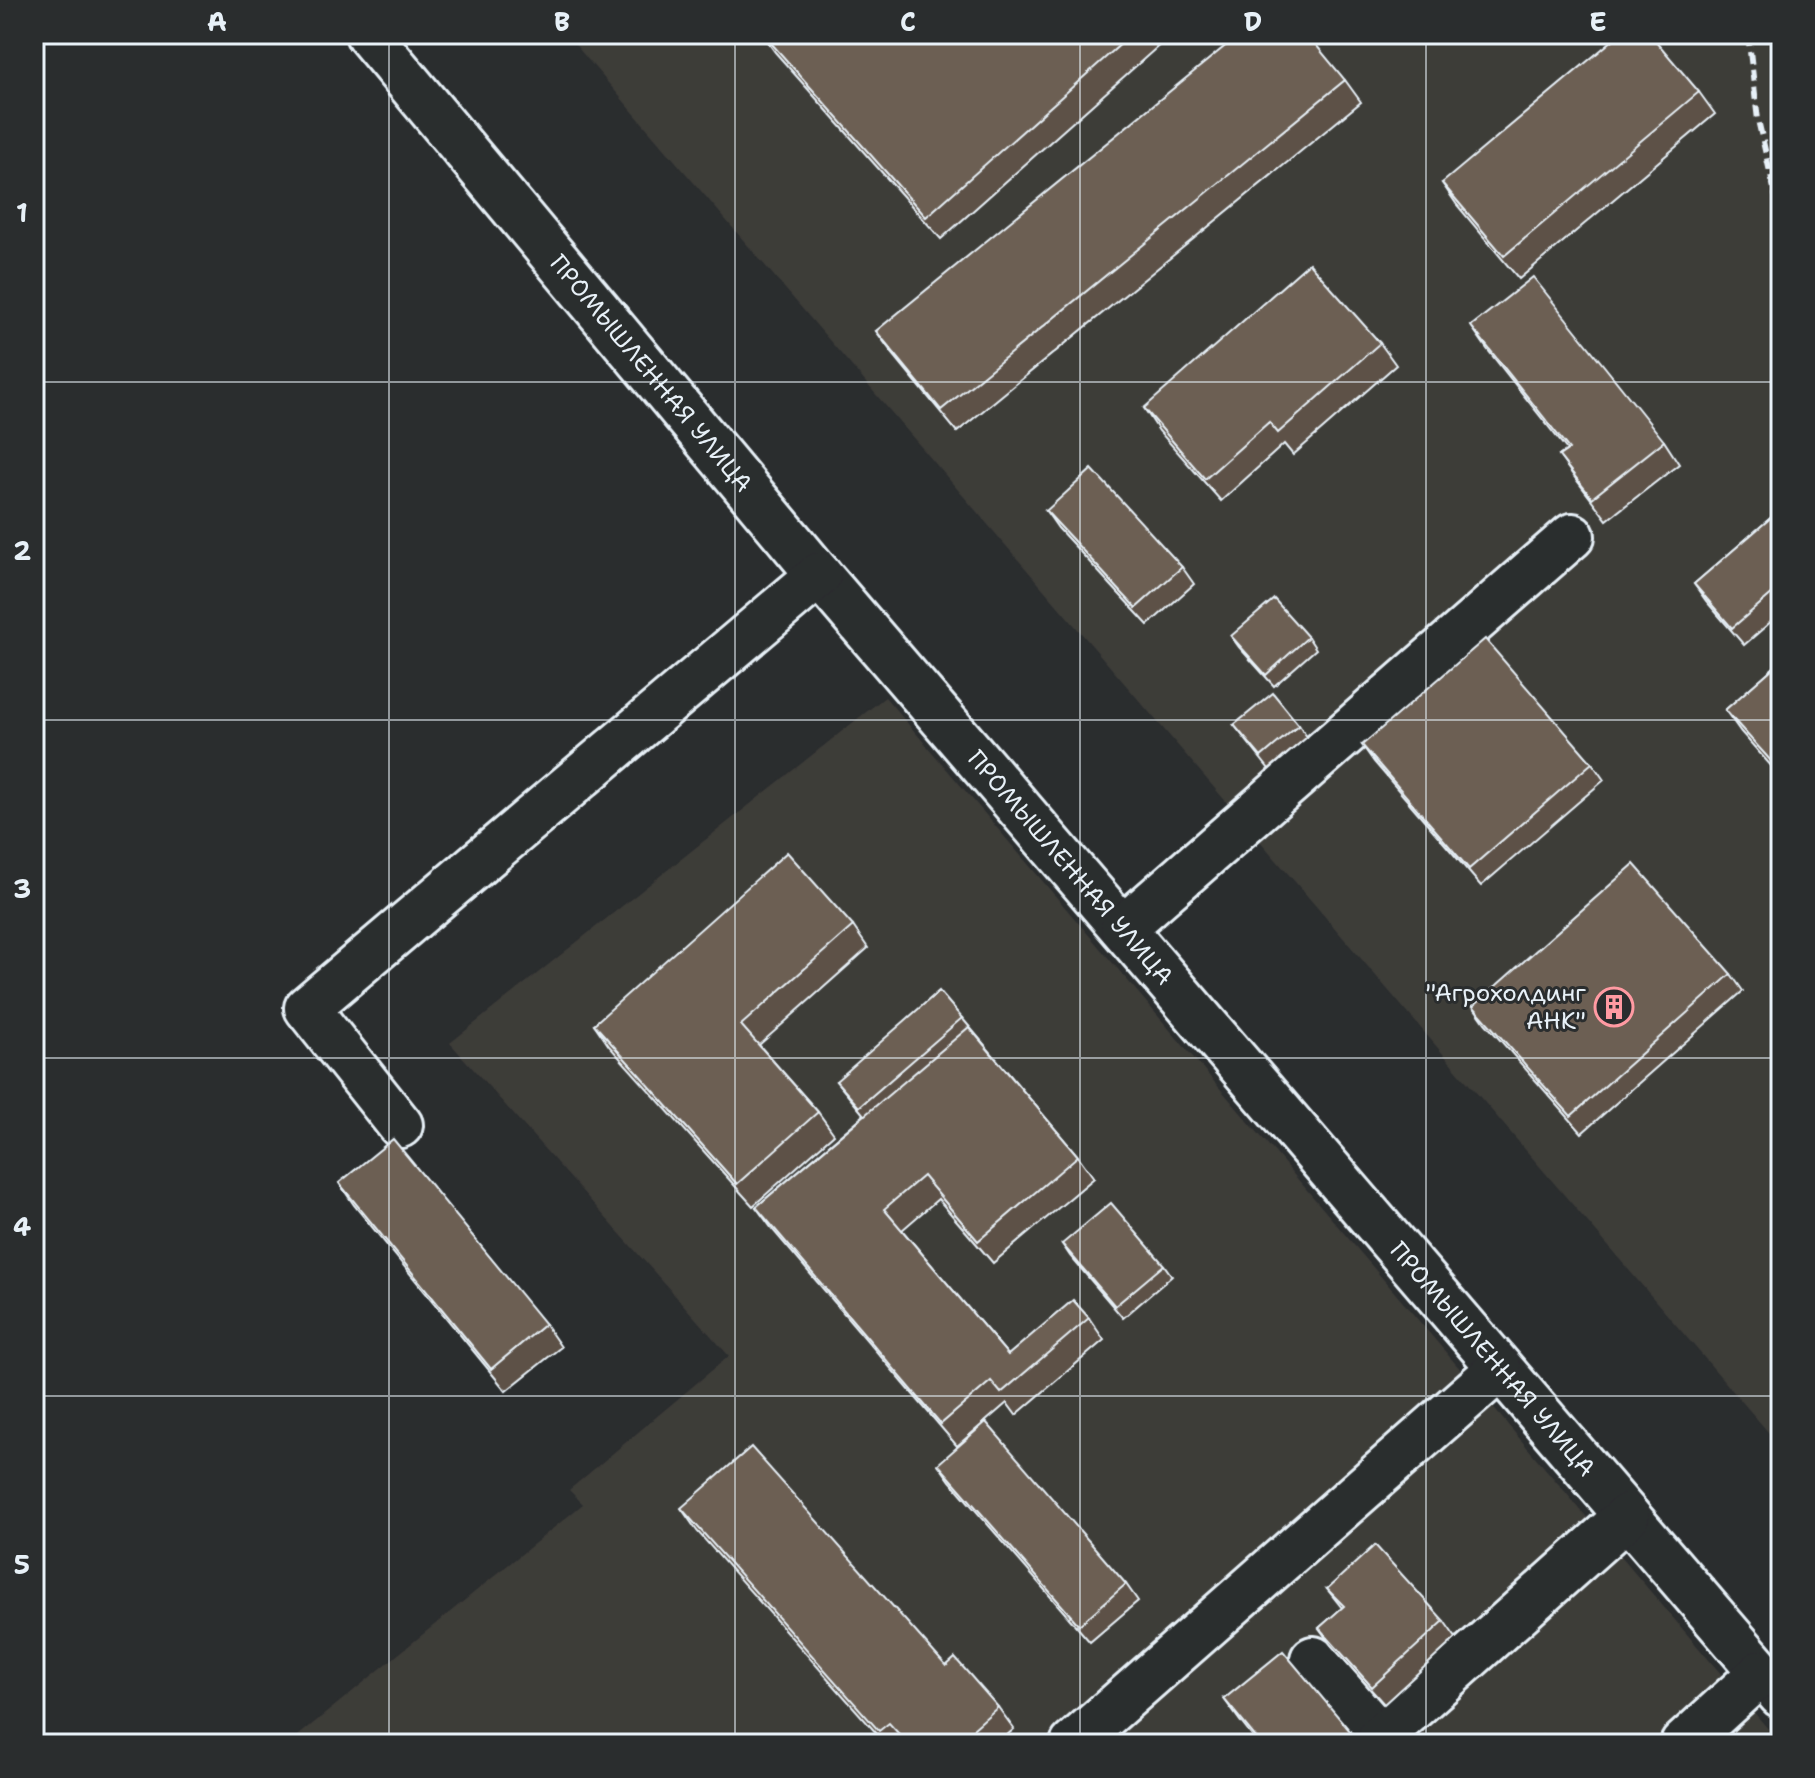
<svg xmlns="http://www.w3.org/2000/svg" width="1815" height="1778" viewBox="0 0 1815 1778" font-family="'Shantell Sans',sans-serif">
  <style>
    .built { fill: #3e3c39 }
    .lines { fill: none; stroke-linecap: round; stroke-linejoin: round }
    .minor-casing { stroke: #e8f1f8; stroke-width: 50 }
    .minor { stroke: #2a2d2e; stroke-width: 44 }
    .rail { stroke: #e8f1f8; stroke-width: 6; stroke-dasharray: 12 6; stroke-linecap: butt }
    .wall { fill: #5d5147; stroke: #e8f1f8; stroke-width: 2 }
    .building { fill: #6c5e52; stroke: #e8f1f8; stroke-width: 2 }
    .grid { fill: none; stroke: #e8f1f8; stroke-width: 2; stroke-opacity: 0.55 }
    .labels { text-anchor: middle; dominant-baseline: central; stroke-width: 6; stroke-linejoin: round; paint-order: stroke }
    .street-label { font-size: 24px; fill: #e8f1f8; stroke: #2a2d2e }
    .poi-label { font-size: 24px; fill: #e8f1f8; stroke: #2a2d2e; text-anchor: end }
    .neatline { fill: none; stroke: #e8f1f8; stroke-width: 3 }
    .grid-label { font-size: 26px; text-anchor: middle; font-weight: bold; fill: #e8f1f8 }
  </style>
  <rect width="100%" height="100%" fill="#2a2d2e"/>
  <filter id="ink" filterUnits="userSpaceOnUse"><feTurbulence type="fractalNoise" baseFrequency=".0125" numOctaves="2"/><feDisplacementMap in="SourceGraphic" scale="16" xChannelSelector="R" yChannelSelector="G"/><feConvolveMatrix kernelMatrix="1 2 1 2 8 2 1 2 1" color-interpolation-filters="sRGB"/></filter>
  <g filter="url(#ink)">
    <g class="built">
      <polygon points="566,34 1781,34 1781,1447"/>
      <polygon points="885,697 1781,1744 288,1744 583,1504 569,1490 729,1356 450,1043"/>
    </g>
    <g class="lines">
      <g class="minor-casing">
        <g id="minor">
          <path id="s1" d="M368,34L819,575L1781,1695"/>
          <polyline points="1123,928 1572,536"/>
          <polyline points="400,1125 307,1008 819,575"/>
          <polyline points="1313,1659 1387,1744"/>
          <polyline points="1380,1737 1627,1516"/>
          <polyline points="1073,1744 1499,1369"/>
          <polyline points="1683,1744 1762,1672"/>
        </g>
      </g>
      <use href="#minor" class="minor"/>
      <polyline class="rail" points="1748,34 1758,120 1781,219"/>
    </g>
    <g class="wall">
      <polygon points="762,34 1172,34 941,239 775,52"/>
      <polygon points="1345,80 1361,102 957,432 892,353 876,331"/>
      <polygon points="1699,92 1715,114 1519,279 1457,205 1442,183"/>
      <polygon points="1471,326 1664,441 1679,464 1607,520 1575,478 1559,456 1567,450 1487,349"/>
      <polygon points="1380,343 1396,365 1293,455 1284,444 1221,501 1159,431 1144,408"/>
      <polygon points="1781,509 1781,613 1744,645 1706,601 1694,584"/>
      <polygon points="1046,511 1182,567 1194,584 1148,625 1058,528"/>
      <polygon points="1231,636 1308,637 1316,649 1274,686 1239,647"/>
      <polygon points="1781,661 1781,777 1741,732 1725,710"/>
      <polygon points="1234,725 1299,725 1307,737 1269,769"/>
      <polygon points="1362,745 1592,763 1604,780 1481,886 1374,762"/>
      <polygon points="853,926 868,948 759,1045 818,1112 834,1134 753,1206 609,1046 594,1024"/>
      <polygon points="1731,974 1743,991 1582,1133 1485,1023 1473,1006"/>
      <polygon points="962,1018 1078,1156 1094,1178 993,1263 938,1199 902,1230 1008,1355 1089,1318 1104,1340 1016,1415 1007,1403 957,1446 772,1229 756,1207 864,1115 836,1081"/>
      <polygon points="339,1183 545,1324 561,1347 506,1391 354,1205"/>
      <polygon points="1062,1244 1164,1265 1172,1276 1123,1318 1070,1256"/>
      <polygon points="938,1464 1126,1584 1138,1601 1090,1642 950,1481"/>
      <polygon points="681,1508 998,1707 1014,1729 997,1744 886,1744 697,1531"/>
      <polygon points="1327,1589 1444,1621 1456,1638 1384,1704 1331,1645 1319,1628 1342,1608"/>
      <polygon points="1224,1699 1361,1744 1258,1744 1240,1721"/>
    </g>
    <g class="building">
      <polygon points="763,34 1132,34 926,217"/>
      <polygon points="1240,34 1307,34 1345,80 941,410 876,331"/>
      <polygon points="1620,34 1650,34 1699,92 1504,256 1442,183"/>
      <polygon points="1309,263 1380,343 1278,433 1269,422 1205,479 1144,408"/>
      <polygon points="1533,277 1664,441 1592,498 1559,456 1569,449 1471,326"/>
      <polygon points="1092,469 1182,567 1136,608 1046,511"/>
      <polygon points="1781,509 1781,586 1732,628 1694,584"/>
      <polygon points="1274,599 1308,637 1266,675 1231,636"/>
      <polygon points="1485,639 1592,763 1469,869 1362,745"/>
      <polygon points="1781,661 1781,772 1725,710"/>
      <polygon points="1273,693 1299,725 1261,757 1234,725"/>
      <polygon points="787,852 853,926 741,1025 818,1112 737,1184 594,1024"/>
      <polygon points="1634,864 1731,974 1571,1116 1473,1006"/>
      <polygon points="939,991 962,1018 859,1107 836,1081"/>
      <polygon points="969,1027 1078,1156 978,1241 923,1176 884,1209 1008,1355 1073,1300 1089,1318 1001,1393 991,1381 941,1424 756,1207"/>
      <polygon points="393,1139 545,1324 491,1369 339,1183"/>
      <polygon points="1111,1203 1164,1265 1115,1306 1062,1244"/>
      <polygon points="986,1422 1126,1584 1079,1625 938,1464"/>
      <polygon points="751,1447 946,1666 955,1658 998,1707 956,1744 908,1744 889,1723 879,1731 681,1508"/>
      <polygon points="1375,1545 1444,1621 1372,1687 1319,1628 1344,1606 1327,1589"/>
      <polygon points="1283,1651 1361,1744 1261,1744 1224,1699"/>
      <polygon points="1542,1736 1549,1744 1533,1744"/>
    </g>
  </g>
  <path class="grid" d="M389,34V1744M735,34V1744M1080,34V1744M1426,34V1744M34,382H1781M34,720H1781M34,1058H1781M34,1396H1781"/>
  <defs>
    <g id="building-ring" transform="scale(2)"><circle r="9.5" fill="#2a2d2e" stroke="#ff9aa2" stroke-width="1.5"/><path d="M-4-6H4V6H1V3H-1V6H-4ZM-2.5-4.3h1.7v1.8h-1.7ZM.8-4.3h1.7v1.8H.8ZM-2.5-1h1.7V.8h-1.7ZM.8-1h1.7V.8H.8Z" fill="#ff9aa2"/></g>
  </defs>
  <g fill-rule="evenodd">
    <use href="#building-ring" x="1614" y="1007"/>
  </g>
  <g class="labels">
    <g class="street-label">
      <text stroke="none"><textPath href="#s1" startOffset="442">ПРОМЫШЛЕННАЯ УЛИЦА</textPath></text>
      <text stroke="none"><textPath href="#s1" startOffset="1090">ПРОМЫШЛЕННАЯ УЛИЦА</textPath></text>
      <text stroke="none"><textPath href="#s1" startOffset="1738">ПРОМЫШЛЕННАЯ УЛИЦА</textPath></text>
    </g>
    <g class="poi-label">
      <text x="1586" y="993">"Агрохолдинг<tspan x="1586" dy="28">АНК"</tspan></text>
    </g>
  </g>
  <rect width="1815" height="1778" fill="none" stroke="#2a2d2e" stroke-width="88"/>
  <rect x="44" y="44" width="1727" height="1690" class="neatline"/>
  <g class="grid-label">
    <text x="217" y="31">A</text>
    <text x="562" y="31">B</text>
    <text x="908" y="31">C</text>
    <text x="1253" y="31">D</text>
    <text x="1598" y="31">E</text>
    <text x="22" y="222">1</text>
    <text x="22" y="560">2</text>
    <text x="22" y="898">3</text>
    <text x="22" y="1236">4</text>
    <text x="22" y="1574">5</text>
  </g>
</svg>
